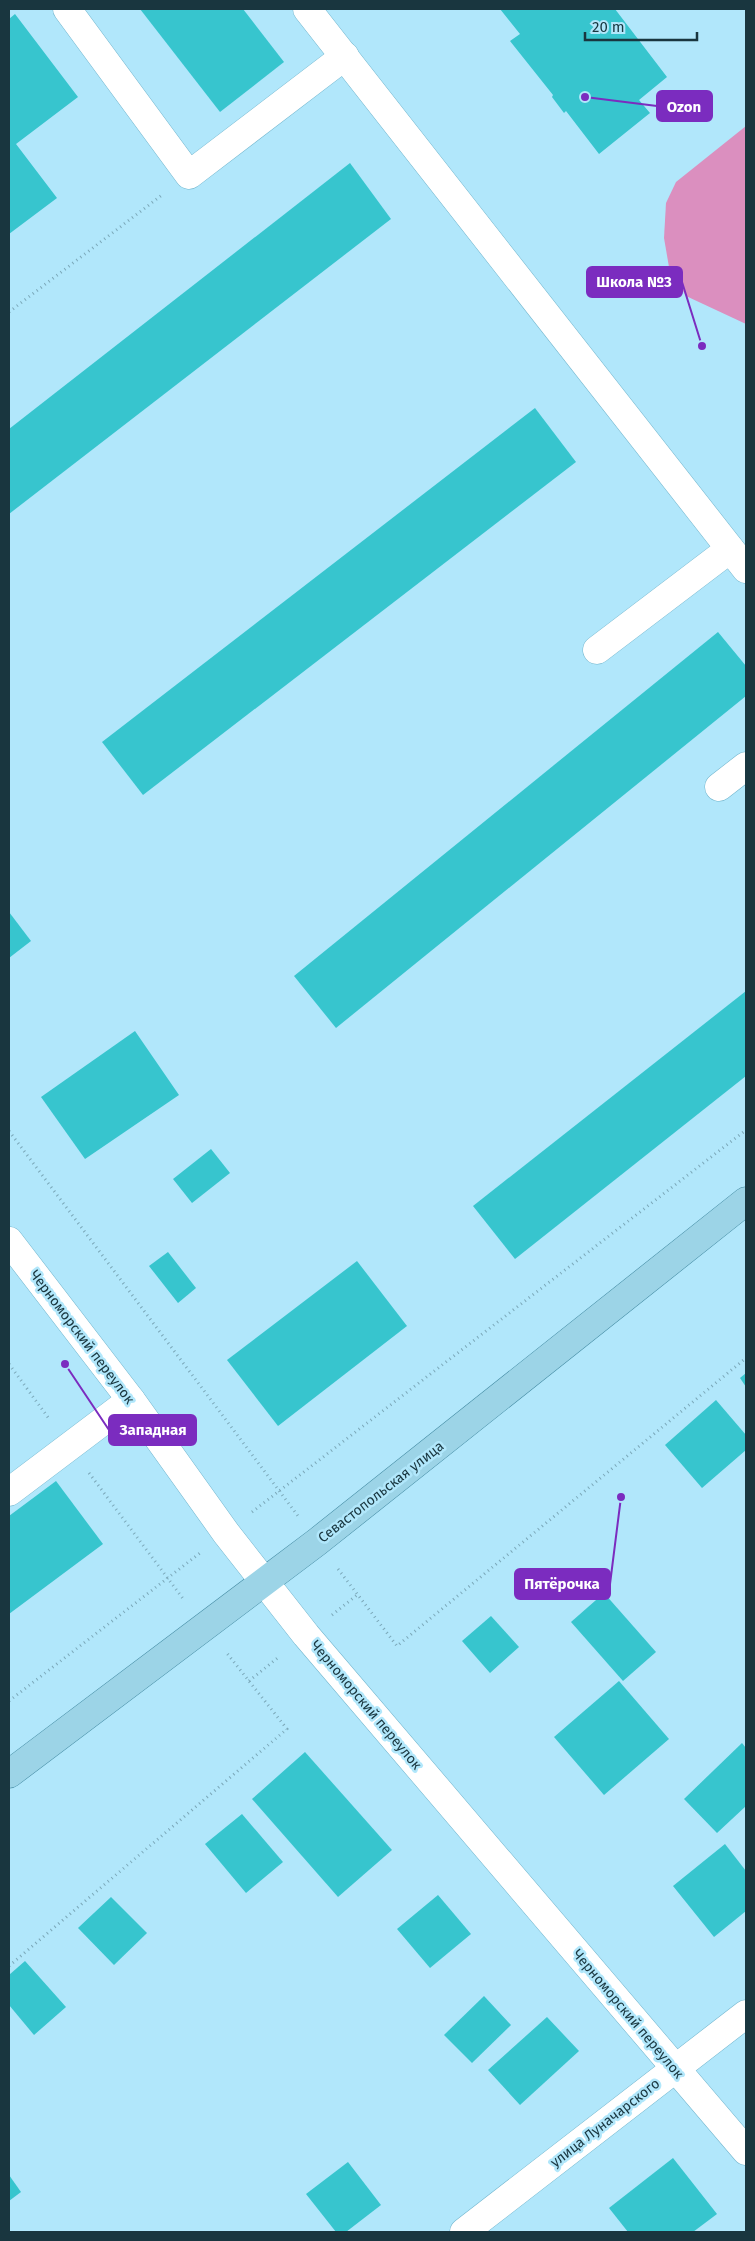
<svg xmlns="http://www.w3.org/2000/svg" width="755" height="2241" viewBox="0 0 755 2241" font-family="'Fira Sans',sans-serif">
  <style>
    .green { fill: #db8fbf }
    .building { fill: #37c5ce }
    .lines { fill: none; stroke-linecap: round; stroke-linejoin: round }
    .minor-casing { stroke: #72b6ce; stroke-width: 29 }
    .major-casing { stroke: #438aa2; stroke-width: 29 }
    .path { stroke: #7ba8b9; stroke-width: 3; stroke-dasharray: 1 4; stroke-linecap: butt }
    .minor { stroke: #fff; stroke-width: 28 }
    .major { stroke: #9cd4e7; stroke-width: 28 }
    .labels { text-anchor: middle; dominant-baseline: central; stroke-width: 5; stroke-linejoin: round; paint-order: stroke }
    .street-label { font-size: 14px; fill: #19363f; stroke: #b1e7fb }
    .leader { fill: none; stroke: #7b2cbf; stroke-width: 2 }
    .callout-dot { fill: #7b2cbf; stroke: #b1e7fb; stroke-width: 2 }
    .callout { fill: #7b2cbf; stroke: #7b2cbf; stroke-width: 2 }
    .callout-label { font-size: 15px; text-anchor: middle; font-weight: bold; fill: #fff }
  </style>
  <rect width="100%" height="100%" fill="#b1e7fb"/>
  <polygon class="green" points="746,126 746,324 686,296 669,267 664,238 666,203 676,182"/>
  <g class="building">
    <polygon points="140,9 243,9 284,62 220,112"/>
    <polygon points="500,9 615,9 667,77 639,100 650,113 599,154 566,111 564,113 552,97 553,95 510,41 520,34"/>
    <polygon points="15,14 78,97 16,144 57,198 9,234 9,19"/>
    <polygon points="350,163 391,219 9,514 9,429"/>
    <polygon points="535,408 576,462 143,795 102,742"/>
    <polygon points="718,632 746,666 746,696 336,1028 294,976"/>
    <polygon points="9,912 31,941 9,958"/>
    <polygon points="746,991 746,1076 515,1259 473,1206"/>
    <polygon points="135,1031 179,1095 85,1159 41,1097"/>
    <polygon points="211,1149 230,1173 192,1203 173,1179"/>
    <polygon points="168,1252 196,1288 178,1303 149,1266"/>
    <polygon points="357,1261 407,1326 278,1426 227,1360"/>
    <polygon points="746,1373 746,1387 740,1378"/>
    <polygon points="716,1400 746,1435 746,1450 702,1488 665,1445"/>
    <polygon points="56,1481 103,1544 9,1614 9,1516"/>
    <polygon points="604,1593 656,1652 623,1681 571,1622"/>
    <polygon points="491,1616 519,1647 490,1673 462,1641"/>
    <polygon points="619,1681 669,1739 604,1795 554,1737"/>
    <polygon points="742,1743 746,1748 746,1806 717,1833 684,1799"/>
    <polygon points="305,1752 392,1850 338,1897 252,1799"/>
    <polygon points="242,1814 283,1862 246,1893 205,1844"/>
    <polygon points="725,1844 746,1871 746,1911 714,1937 673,1886"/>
    <polygon points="438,1895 471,1934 430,1968 397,1929"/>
    <polygon points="111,1897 147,1933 114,1965 78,1928"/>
    <polygon points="25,1961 66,2007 34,2035 9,2005 9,1975"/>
    <polygon points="484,1996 511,2025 472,2063 444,2035"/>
    <polygon points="547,2017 579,2051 520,2105 488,2070"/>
    <polygon points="673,2158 717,2214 693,2232 628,2232 609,2208"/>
    <polygon points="348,2162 381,2205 346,2232 336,2232 306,2194"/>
    <polygon points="9,2175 21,2192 9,2201"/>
  </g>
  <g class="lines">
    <g class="minor-casing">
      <g id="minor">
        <polyline points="67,9 189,175 345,56"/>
        <polyline points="307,9 746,569"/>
        <polyline points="597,650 730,549"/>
        <polyline points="719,787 746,766"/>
        <polyline points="9,1241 131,1400 226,1533 306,1635 746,2151"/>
        <polyline points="9,1492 131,1400"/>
        <polyline points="464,2232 746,2014"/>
      </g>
    </g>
    <g class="major-casing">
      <polyline id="major" points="9,1774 317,1542 746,1201"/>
    </g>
    <g class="path">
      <polyline points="9,312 162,195"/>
      <polyline points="9,1131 298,1516"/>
      <polyline points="9,1364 50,1420"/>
      <polyline points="89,1473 184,1600"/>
      <polyline points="252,1512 746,1130"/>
      <polyline points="338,1569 397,1646 746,1358"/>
      <polyline points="332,1615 357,1595"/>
      <polyline points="249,1681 280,1656"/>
      <polyline points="9,1701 200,1553"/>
      <polyline points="9,1966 287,1729 226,1652"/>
    </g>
    <use href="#minor" class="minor"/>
    <use href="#major" class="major"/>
  </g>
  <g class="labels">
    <g class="street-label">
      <text transform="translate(82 1337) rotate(53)">Черноморский переулок</text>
      <text transform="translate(381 1492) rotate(-38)">Севастопольская улица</text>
      <text transform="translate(366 1705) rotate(50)">Черноморский переулок</text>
      <text transform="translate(628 2014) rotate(50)">Черноморский переулок</text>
      <text transform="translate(605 2123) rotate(-38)">улица Луначарского</text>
    </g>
  </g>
  <path class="leader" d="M585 97L657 106M702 346L682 282M65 1364L109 1430M621 1497L610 1584"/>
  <g class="callout-dot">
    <circle cx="585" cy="97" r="5"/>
    <circle cx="702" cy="346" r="5"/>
    <circle cx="65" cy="1364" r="5"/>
    <circle cx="621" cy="1497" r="5"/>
  </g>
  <g class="callout">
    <rect x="657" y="91" width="55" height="30" rx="5"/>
    <rect x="587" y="267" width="95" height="30" rx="5"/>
    <rect x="109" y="1415" width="87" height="30" rx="5"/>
    <rect x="515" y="1569" width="95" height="30" rx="5"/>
  </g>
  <g class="callout-label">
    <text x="684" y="112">Ozon</text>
    <text x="634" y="287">Школа №3</text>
    <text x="153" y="1435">Западная</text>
    <text x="562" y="1589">Пятёрочка</text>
  </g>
  <rect width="755" height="2241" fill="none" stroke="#19363f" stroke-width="20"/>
  <path d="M585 32v8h112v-8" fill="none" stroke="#19363f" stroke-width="2.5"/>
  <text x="592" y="32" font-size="15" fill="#19363f" stroke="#b1e7fb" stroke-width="4" paint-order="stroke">20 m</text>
</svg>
